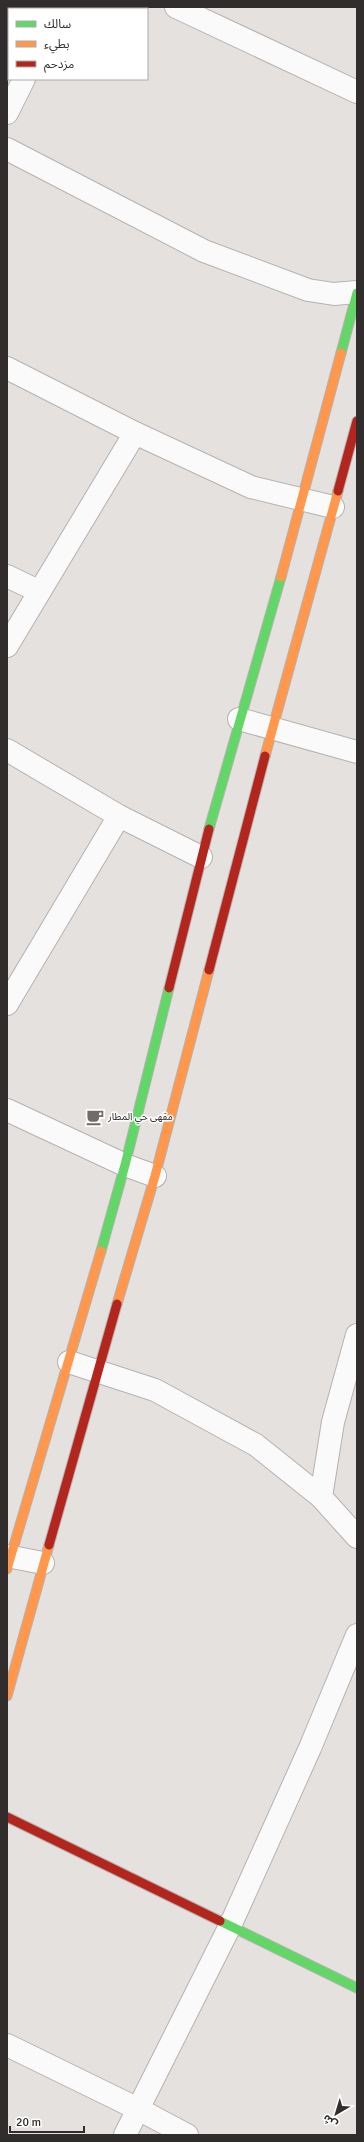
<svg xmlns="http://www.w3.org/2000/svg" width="364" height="2142" viewBox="0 0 364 2142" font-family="Signika,'Noto Sans Arabic',sans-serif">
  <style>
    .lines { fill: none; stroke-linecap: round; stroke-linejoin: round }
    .street-casing { stroke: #b5b2b0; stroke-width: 24 }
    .fast-casing { stroke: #b5b2b0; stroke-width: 11 }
    .slow-casing { stroke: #b5b2b0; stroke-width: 11 }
    .jam-casing { stroke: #b5b2b0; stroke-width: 11 }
    .street { stroke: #fbfafa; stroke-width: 22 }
    .fast { stroke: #63d668; stroke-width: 9 }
    .slow { stroke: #ff974d; stroke-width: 9 }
    .jam { stroke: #b3261e; stroke-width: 9 }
    .labels { text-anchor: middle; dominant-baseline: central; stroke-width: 3; stroke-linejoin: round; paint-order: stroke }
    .poi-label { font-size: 10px; fill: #302d2c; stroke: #fff; text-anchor: start }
  </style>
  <rect width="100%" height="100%" fill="#e5e1de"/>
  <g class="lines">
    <g class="street-casing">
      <g id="street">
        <polyline points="176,7 357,92"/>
        <polyline points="58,9 59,7"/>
        <polyline points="7,113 24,79"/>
        <polyline points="7,149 204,251 308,290 334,294 357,292"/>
        <polyline points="7,368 135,433 251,487 333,507"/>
        <polyline points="7,576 38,591"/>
        <polyline points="7,646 135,433"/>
        <polyline points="239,719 357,752"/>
        <polyline points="7,750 119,816 201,857"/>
        <polyline points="7,1004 119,816"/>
        <polyline points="7,1110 125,1165 155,1176"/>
        <polyline points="357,1335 333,1422 321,1497 357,1537"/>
        <polyline points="69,1362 155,1390 256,1445 321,1497"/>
        <polyline points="7,1556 43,1563"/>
        <polyline points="7,2045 138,2109 187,2135"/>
        <polyline points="125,2135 230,1926 310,1748 357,1635"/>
      </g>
    </g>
    <g class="fast-casing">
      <g id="fast">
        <polyline points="341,353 357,293"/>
        <polyline points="209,829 281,577"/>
        <polyline points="101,1251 125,1165 169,988"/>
        <polyline points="220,1921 357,1988"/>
      </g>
    </g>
    <g class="slow-casing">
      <g id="slow">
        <polyline points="281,577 341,353"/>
        <polyline points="265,756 338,491"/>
        <polyline points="117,1304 155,1176 209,970"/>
        <polyline points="7,1569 101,1251"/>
        <polyline points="7,1696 49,1545"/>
      </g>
    </g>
    <g class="jam-casing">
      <g id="jam">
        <polyline points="338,491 357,421"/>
        <polyline points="209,970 265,756"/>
        <polyline points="169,988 209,829"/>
        <polyline points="49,1545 117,1304"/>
        <polyline points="7,1817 220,1921"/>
      </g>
    </g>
    <use href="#street" class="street"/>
    <use href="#fast" class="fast"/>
    <use href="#slow" class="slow"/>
    <use href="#jam" class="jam"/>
  </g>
  <defs>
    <g id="cafe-bare" transform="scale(1.38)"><path d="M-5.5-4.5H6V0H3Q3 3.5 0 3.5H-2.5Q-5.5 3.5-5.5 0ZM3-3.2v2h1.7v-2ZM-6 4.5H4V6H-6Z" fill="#6f6c6a" stroke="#fff" stroke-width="2.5" paint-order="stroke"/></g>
  </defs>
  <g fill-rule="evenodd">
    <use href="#cafe-bare" x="95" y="1117"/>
  </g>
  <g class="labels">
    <g class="poi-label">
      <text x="108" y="1117">مقهى حي المطار</text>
    </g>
  </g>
  <rect width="364" height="2142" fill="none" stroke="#302d2c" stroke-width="16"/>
  <rect x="8" y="8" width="140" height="72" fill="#ffffff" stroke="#acabab"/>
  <rect x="16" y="21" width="20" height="6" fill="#63d668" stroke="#acabab"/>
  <text x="44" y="28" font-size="12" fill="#302d2c">سالك</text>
  <rect x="16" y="41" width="20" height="6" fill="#ff974d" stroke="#acabab"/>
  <text x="44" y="48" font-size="12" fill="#302d2c">بطيء</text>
  <rect x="16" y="61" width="20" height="6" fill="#b3261e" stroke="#acabab"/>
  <text x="44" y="68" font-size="12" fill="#302d2c">مزدحم</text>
  <g transform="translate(336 2114) rotate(218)" stroke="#ffffff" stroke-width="3" paint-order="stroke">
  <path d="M0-3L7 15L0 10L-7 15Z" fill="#302d2c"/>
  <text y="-6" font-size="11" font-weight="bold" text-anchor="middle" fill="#302d2c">ش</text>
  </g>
  <path d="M10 2126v6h74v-6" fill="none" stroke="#302d2c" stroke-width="2"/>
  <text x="16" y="2126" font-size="12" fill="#302d2c" stroke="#ffffff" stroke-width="3" paint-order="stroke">20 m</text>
</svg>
